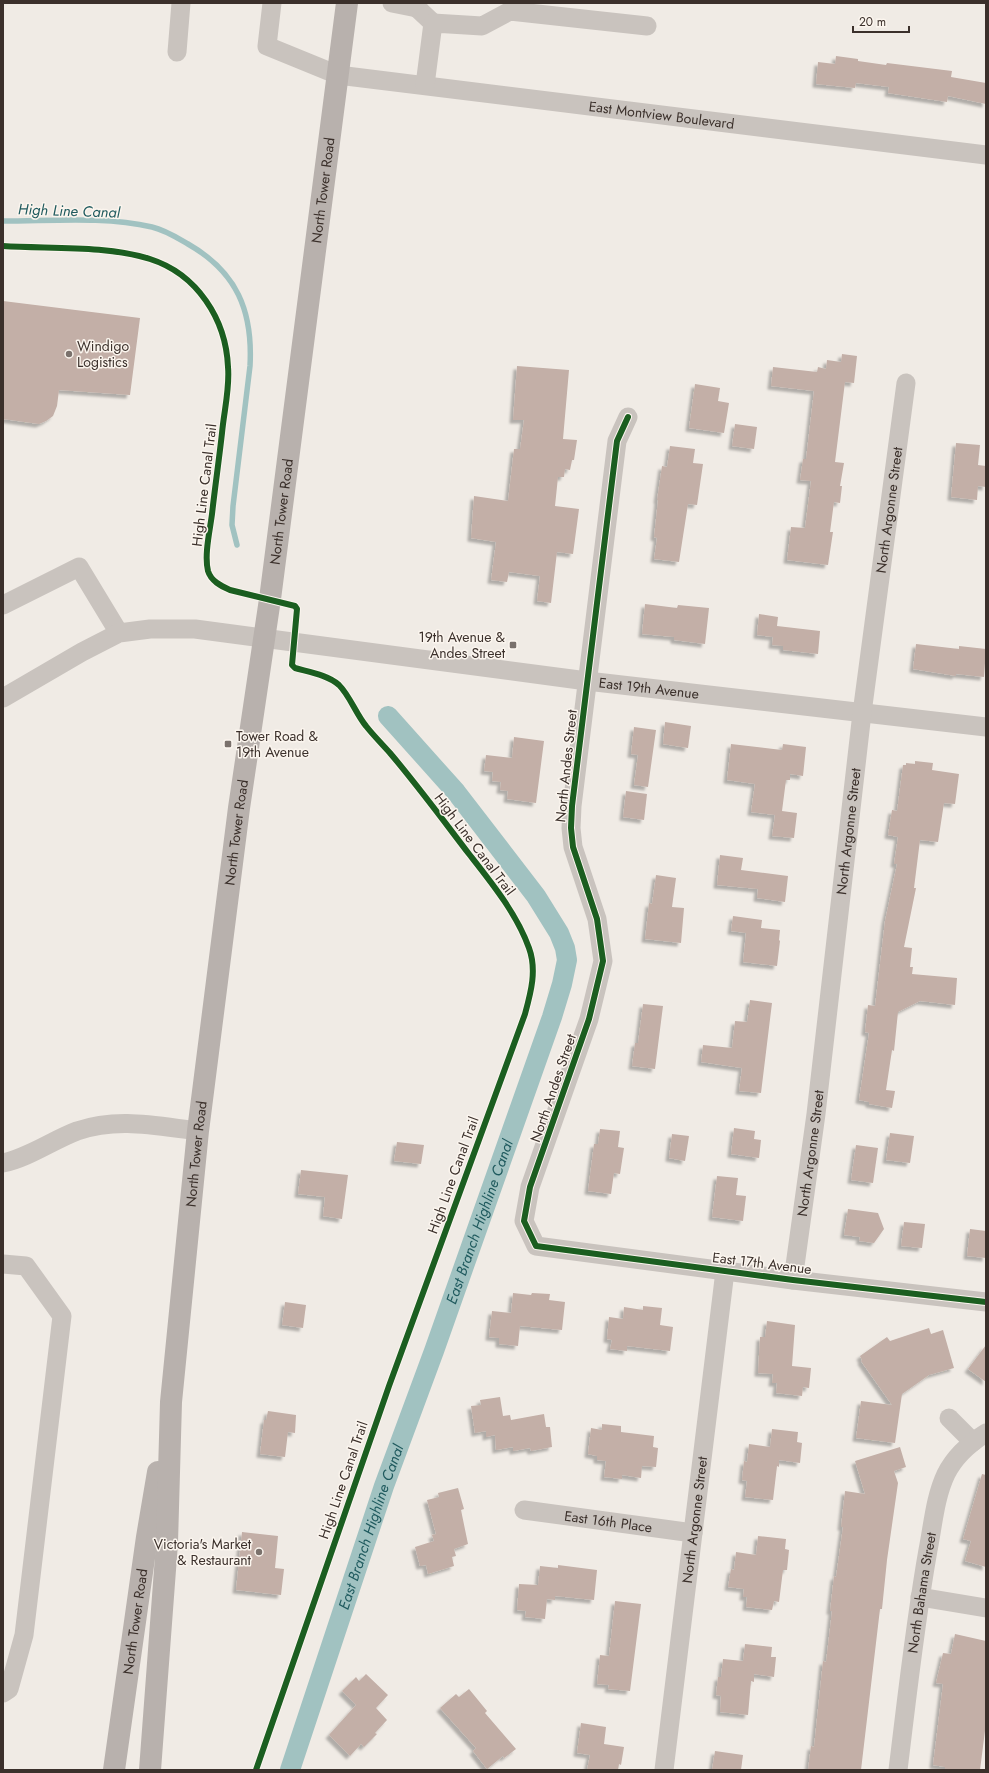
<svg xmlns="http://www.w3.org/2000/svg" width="989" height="1773" viewBox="0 0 989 1773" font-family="Jost,sans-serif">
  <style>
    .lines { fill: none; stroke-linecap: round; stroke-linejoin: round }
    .stream { stroke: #a1c2c1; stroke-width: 5.5 }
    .canal { stroke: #a1c2c1; stroke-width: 20 }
    .building { fill: #c3afa7; filter: url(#shadow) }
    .minor { stroke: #c9c3be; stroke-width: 19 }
    .major { stroke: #b8b1ad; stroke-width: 22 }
    .cycleway-casing { stroke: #fbf5ee; stroke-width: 8 }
    .cycleway { stroke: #1b5e20; stroke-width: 6 }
    .poi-dot { fill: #7a716c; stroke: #fbf5ee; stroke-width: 1.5 }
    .labels { text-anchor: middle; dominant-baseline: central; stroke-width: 3; stroke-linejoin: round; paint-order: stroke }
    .street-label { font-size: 14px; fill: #3b302b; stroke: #fbf5ee }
    .poi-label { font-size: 14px; fill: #3b302b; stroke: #fbf5ee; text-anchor: start }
    .water-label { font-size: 15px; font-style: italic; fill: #1f5a5e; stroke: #fbf5ee }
  </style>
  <defs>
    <filter id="shadow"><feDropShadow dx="-3.5" dy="3.5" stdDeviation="1" flood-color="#0004"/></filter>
  </defs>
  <rect width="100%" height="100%" fill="#f0ebe5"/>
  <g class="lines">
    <path class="stream" d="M3,221C52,221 104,216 152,227C165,230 176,237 188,244C237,272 253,311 250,366L233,506L232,525L237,545"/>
    <path class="canal" id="s1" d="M290,1770L384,1486L434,1351L552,1017L562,984L567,960L565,948L559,933L536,896L456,792L388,716"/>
  </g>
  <g class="building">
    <polygon points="836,56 858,59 858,61 886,65 887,63 952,71 951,77 986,83 986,104 948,96 947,102 888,93 889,87 856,83 855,88 816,84 818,62 835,64"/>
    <polygon points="3,301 140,318 130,395 59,390 57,406 53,416 46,421 39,424 3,419"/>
    <polygon points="842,354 857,356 854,383 845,382 835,462 844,463 840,486 842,486 840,503 834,502 830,532 833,532 828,565 787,560 791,527 805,528 811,481 800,480 803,459 806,459 814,391 771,386 773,367 817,372 818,367 826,369 827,360 841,362"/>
    <polygon points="517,366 569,370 563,439 577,440 574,460 572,460 570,470 565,469 564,477 558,477 555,506 579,509 573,554 557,552 551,603 537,601 540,576 509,572 507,582 491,580 496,542 471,538 474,496 508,501 514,449 520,449 524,420 513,420"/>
    <polygon points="695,384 720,388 718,401 729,403 724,433 689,428"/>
    <polygon points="735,424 757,427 754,449 732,446"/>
    <polygon points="956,443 980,445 978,465 986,466 986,487 978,486 977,500 951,497"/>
    <polygon points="670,446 695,449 693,463 703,464 697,505 688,504 679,562 654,559 657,538 654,537 658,500 657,500 662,466 667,467"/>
    <polygon points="645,604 677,608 678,605 709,608 705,644 674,640 674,637 642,634"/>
    <polygon points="759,614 778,617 777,626 820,631 818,654 783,650 783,646 772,645 773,637 757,635"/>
    <polygon points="916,644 959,649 959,646 986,649 984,677 956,674 956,676 913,669"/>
    <polygon points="665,722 691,726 688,748 663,744"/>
    <polygon points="634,727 656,730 648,787 634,785 638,755 631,754"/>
    <polygon points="514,737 544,741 536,803 507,799 508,791 500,790 501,782 492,781 493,772 484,771 486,755 512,758"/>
    <polygon points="731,744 782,750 783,744 806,747 803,776 790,774 790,780 786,780 782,811 797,813 794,838 772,836 775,815 751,812 755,784 727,780"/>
    <polygon points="915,761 933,763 932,770 959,774 955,804 944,803 938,842 920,840 914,888 916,888 904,947 912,948 910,967 913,967 912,974 957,978 955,1005 920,1001 898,1012 894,1051 892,1050 886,1090 895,1091 892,1108 869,1104 869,1102 859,1100 869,1033 865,1032 868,1005 875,1006 885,921 897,864 894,864 898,837 888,835 892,810 897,811 903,765 906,765 906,763 915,764"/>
    <polygon points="626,791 647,794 644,820 623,817"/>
    <polygon points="720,855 743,858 741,870 788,876 785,902 757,898 758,889 717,885"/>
    <polygon points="656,875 676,878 672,907 684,908 681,943 645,939 649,903 652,904"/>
    <polygon points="733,916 762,920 761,928 780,930 779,940 780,941 777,966 743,962 746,933 731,931"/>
    <polygon points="750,1000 772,1003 761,1093 739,1091 742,1068 701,1062 703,1045 732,1048 735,1021 747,1022"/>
    <polygon points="643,1004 663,1006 655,1069 632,1066 635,1043 638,1043"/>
    <polygon points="734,1128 755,1131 754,1139 761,1140 759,1158 731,1154"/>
    <polygon points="600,1129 620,1131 618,1147 624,1148 620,1174 614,1173 611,1194 588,1191 594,1144 598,1144"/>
    <polygon points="890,1133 914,1136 910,1163 886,1160"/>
    <polygon points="672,1134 689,1136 685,1161 669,1158"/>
    <polygon points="397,1142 424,1145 421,1164 394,1161"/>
    <polygon points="856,1145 878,1148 873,1183 851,1180"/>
    <polygon points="301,1170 348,1175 342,1219 323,1216 325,1197 298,1194"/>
    <polygon points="717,1176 738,1178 736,1195 746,1196 743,1221 712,1217"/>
    <polygon points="848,1209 878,1213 884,1229 874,1243 859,1241 860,1237 844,1235"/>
    <polygon points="904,1222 925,1224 922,1248 901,1246"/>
    <polygon points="970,1229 986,1231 986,1258 967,1256"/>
    <polygon points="513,1293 531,1295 532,1293 550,1294 549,1300 565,1302 562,1330 520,1326 518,1346 499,1344 499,1338 489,1337 492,1311 511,1313"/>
    <polygon points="285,1302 306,1305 303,1328 282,1325"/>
    <polygon points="643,1306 662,1308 660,1325 673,1327 670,1351 627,1346 627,1351 610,1349 612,1340 607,1339 609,1317 623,1319 624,1307 643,1310"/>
    <polygon points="767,1321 795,1325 792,1366 811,1368 809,1388 803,1387 802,1396 776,1393 777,1383 772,1383 773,1374 758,1373 760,1337 765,1337"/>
    <polygon points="929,1328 931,1334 943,1330 954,1368 929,1375 902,1394 895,1443 856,1438 861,1401 892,1405 861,1361 862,1360 860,1356 887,1337 890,1341"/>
    <polygon points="986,1345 986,1382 968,1369"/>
    <polygon points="500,1397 503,1416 510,1415 511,1420 544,1414 546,1427 550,1427 552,1447 531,1451 530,1448 513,1451 513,1447 496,1450 495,1435 486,1437 486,1431 475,1433 471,1406 481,1405 480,1400"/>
    <polygon points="268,1411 296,1415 295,1433 288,1432 285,1457 260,1454 264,1420 266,1420"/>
    <polygon points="602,1424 621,1426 621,1432 654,1436 653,1447 658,1448 656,1467 642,1466 641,1478 622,1475 622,1479 604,1477 606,1461 597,1460 597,1456 588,1454 591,1428 602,1430"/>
    <polygon points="772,1429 798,1432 797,1442 802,1443 800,1463 779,1460 779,1467 777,1466 773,1500 745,1497 747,1481 742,1480 744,1461 747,1462 749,1444 770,1447"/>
    <polygon points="900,1447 906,1467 894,1471 898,1483 887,1560 882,1609 880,1609 861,1770 808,1770 811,1746 814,1747 823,1661 826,1662 832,1611 830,1611 834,1576 836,1577 843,1527 841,1527 845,1491 865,1494 855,1461"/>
    <polygon points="982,1474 986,1475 986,1567 965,1561 971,1541 963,1539"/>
    <polygon points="458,1488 464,1509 461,1510 468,1544 454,1549 456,1556 452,1557 454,1566 428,1574 426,1565 420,1566 415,1547 434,1541 432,1535 436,1534 427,1500 439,1497 438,1493"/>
    <polygon points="242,1532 278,1536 275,1568 284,1569 281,1595 236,1590"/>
    <polygon points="758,1536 786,1539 785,1549 789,1550 787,1570 783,1570 779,1602 774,1601 772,1610 746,1607 747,1597 743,1597 744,1589 728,1587 731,1569 734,1570 736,1552 756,1555"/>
    <polygon points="558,1565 597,1570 594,1600 555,1596 555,1600 547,1599 545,1619 525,1617 526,1611 517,1610 519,1584 538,1585 540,1566 558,1568"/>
    <polygon points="615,1601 641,1604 630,1691 608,1689 609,1685 597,1684 600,1655 609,1656"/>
    <polygon points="955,1634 986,1641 986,1723 980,1770 945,1770 945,1767 933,1765 943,1684 936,1683 943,1653 951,1654"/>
    <polygon points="745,1644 772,1647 771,1657 776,1657 774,1677 754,1674 754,1682 751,1681 748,1715 720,1712 721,1696 716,1695 718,1677 721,1677 723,1659 743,1661"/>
    <polygon points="366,1674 388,1695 376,1708 387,1720 375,1733 377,1734 364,1747 361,1744 350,1756 329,1735 356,1705 342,1691 356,1677 359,1681"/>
    <polygon points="469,1689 487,1711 485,1713 516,1749 504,1758 503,1756 487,1769 473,1751 476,1748 440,1708 456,1694 459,1697"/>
    <polygon points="581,1723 606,1727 604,1744 624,1747 621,1765 619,1764 618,1770 587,1770 590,1755 577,1753"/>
    <polygon points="715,1751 743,1755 741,1770 712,1770"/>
  </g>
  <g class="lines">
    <g class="minor">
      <path id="s2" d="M272,3L267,46L338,75L986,155"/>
      <polyline points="392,3 417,8"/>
      <polyline points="418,3 417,8 433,23"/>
      <polyline points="177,52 181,3"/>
      <polyline points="425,85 433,23 482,26 510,11 647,26"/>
      <polyline points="628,417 617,441 572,806 571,828 573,847 597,919 603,961 589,1019 530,1187 524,1221 536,1246 793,1280 986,1302"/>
      <polyline points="3,605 79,567 119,633"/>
      <path id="s3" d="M3,698L82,652L119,633L150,629H195L587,681L986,727"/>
      <path d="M3,1163C28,1158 53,1140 77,1131C118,1117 156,1126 198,1131"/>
      <polyline points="3,1264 26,1266 62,1316 24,1635 9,1689 3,1693"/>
      <path id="s4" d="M793,1280L816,1114L862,713L906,383"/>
      <polyline points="949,1418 973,1442"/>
      <path id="s5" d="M524,1510L693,1533"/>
      <polyline points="920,1597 986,1608"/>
      <path id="s6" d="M664,1770L725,1271"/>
      <path id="s7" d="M898,1770C907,1697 915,1623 928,1550C933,1525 935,1497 946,1474C955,1456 970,1443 986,1433"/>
    </g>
    <g class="major">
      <path id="s8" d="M114,1770L147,1537L158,1472"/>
      <path id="s9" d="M150,1770L167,1543L171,1402L198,1131L239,808L270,599L347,3"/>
    </g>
    <g class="cycleway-casing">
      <g id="cycleway">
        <path d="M3,246C49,249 106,245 150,259C197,274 226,319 228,367C230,388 224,411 222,433C219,460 215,487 212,514C210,530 204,555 208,571C211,581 221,586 230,590L295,606L297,609L292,665L295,668C309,672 328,675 339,685C350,696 356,714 366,726C373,735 382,744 390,753C418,786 443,820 469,854C491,882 517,914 529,948C537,970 531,992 525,1014L389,1386L256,1770"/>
        <polyline points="628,417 617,441 572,806 571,828 573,847 597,919 603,961 589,1019 530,1187 524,1221 536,1246 793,1280 986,1302"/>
      </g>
    </g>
    <use href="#cycleway" class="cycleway"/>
  </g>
  <g class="poi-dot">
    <circle cx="69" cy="354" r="4"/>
    <rect x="509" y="641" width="8" height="8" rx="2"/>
    <rect x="224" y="740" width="8" height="8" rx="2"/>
    <circle cx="259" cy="1552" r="4"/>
  </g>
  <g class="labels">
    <g class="street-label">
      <text stroke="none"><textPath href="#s2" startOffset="446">East Montview Boulevard</textPath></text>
      <text stroke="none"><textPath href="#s9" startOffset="1590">North Tower Road</textPath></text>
      <text transform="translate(204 485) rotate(-83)">High Line Canal Trail</text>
      <text stroke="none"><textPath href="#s4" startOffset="776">North Argonne Street</textPath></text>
      <text stroke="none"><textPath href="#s9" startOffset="1266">North Tower Road</textPath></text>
      <text stroke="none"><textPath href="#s3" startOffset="667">East 19th Avenue</textPath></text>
      <text transform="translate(566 766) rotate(-84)">North Andes Street</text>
      <text stroke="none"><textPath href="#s4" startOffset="452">North Argonne Street</textPath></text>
      <text stroke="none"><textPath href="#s9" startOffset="942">North Tower Road</textPath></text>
      <text transform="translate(475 844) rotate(53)">High Line Canal Trail</text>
      <text transform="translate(553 1088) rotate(-71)">North Andes Street</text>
      <text stroke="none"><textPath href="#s4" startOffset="128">North Argonne Street</textPath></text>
      <text stroke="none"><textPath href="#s9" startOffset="618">North Tower Road</textPath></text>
      <text transform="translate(453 1175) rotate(-70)">High Line Canal Trail</text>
      <text transform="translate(762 1263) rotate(7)">East 17th Avenue</text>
      <text transform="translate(343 1480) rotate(-71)">High Line Canal Trail</text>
      <text stroke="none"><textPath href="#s6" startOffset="252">North Argonne Street</textPath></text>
      <text stroke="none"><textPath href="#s5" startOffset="85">East 16th Place</textPath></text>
      <text stroke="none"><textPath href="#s7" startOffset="179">North Bahama Street</textPath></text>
      <text stroke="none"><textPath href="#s8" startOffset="150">North Tower Road</textPath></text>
    </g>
    <g class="poi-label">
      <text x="77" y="346">Windigo<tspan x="77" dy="16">Logistics</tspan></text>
      <text x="505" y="637" text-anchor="end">19th Avenue &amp;<tspan x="505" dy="16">Andes Street</tspan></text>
      <text x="236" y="736">Tower Road &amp;<tspan x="236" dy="16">19th Avenue</tspan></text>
      <text x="251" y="1544" text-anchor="end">Victoria's Market<tspan x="251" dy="16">&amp; Restaurant</tspan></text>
    </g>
    <g class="water-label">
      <text transform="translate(69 211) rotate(2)">High Line Canal</text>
      <text stroke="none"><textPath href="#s1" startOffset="580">East Branch Highline Canal</textPath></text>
      <text stroke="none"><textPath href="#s1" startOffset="256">East Branch Highline Canal</textPath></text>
    </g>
  </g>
  <rect width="989" height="1773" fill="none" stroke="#3b302b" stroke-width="8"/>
  <path d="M853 26v6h56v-6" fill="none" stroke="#3b302b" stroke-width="2"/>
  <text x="859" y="26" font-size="12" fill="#3b302b" stroke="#fbf5ee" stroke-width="3" paint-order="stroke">20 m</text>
</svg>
